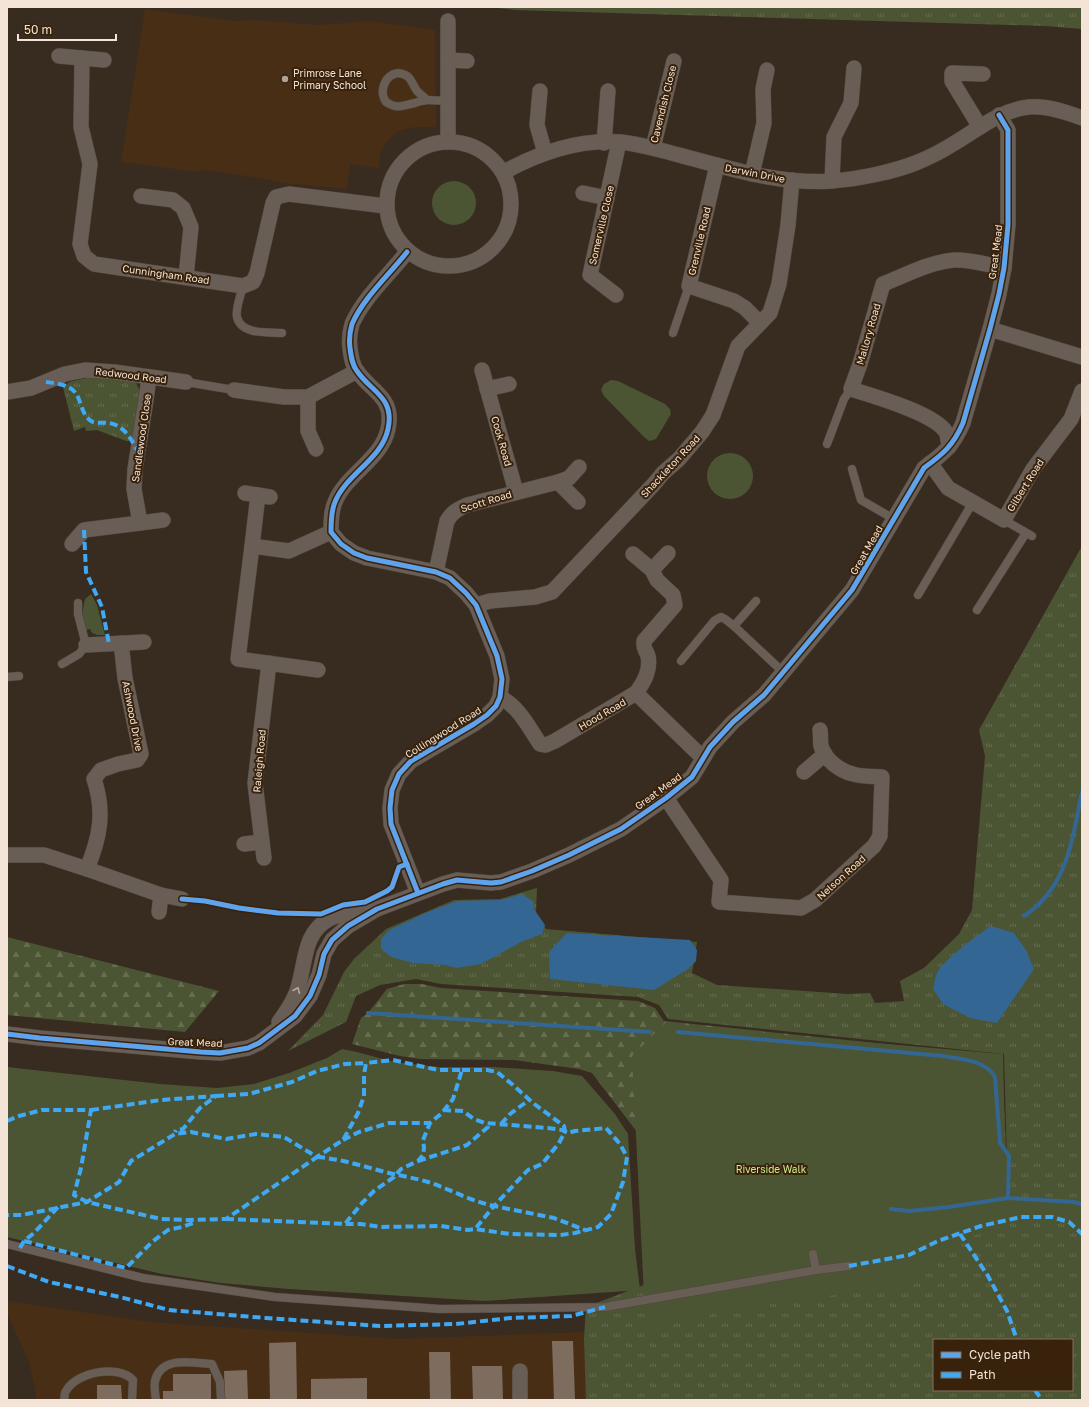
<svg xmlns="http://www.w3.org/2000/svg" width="1089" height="1407" viewBox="0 0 1089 1407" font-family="'Golos Text',sans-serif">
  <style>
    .built { fill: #482e15 }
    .grass { fill: url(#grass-tufts); fill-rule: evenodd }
    .forest { fill: url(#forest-firs) }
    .park { fill: #4c5533 }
    .water { fill: #336692 }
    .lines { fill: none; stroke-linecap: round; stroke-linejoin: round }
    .stream { stroke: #336692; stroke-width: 4 }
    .building { fill: #7e6d5e }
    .service-casing { stroke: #51463d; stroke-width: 9 }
    .minor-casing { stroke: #51463d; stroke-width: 16 }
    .service { stroke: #685e55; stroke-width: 8 }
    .minor { stroke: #685e55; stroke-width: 15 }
    .quiet { stroke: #3fa9f5; stroke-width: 4; stroke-dasharray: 8 4; stroke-linecap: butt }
    .cycleway-casing { stroke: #38220b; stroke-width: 8 }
    .cycleway { stroke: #60a3ed; stroke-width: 5 }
    .oneway { stroke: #b4a89c }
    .poi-dot { fill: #b2a397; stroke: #38220b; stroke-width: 1.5 }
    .labels { text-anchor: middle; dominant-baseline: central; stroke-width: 4; stroke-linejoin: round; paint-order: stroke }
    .poi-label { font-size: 10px; fill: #f3e4d7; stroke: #38220b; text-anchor: start }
    .street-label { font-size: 10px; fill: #f3e4d7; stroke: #38220b }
    .park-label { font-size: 10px; fill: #cbed8b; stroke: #38220b }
  </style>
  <defs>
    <pattern id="grass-tufts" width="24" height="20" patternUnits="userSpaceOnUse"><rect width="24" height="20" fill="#4c5533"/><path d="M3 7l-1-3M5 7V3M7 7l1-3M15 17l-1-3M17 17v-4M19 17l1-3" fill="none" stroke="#666d50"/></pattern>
    <pattern id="forest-firs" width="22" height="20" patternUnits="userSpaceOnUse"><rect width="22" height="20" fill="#4c5533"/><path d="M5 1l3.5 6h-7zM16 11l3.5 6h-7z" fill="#666d50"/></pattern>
  </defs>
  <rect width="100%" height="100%" fill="#382b20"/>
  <g class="built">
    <polygon points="145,9 233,21 253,20 318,25 369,21 435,30 436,127 415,127 402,130 393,135 385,144 380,155 379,168 350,164 347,189 283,183 266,179 205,170 197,172 121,162"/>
    <polygon points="7,1301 151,1322 398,1339 584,1332 588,1400 37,1400 29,1362 7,1313"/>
  </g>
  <g class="grass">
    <polygon points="488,7 1082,7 1082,29 1045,26 516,10"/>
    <path d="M87,378H118L136,383L140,391L135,441H126L97,430L86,431L85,427L74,431L63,387C69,380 79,380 87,378Z"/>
    <path d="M1082,546V1400H586L584,1338L586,1307L649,1283L1008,1198L1004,1054L668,1019L659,1005L638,997L441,984L416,979L380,985L356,996L346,1022L288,1051L323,1015L344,972L354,959L386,929L454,900L500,899L537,888L536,913L546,929L697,942L692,973L717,985L848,994L870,993L875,1003L904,1001L900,981L924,968L959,934L972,910L985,756L979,730ZM934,1340H1072V1390H934Z"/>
  </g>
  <g class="forest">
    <polygon points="7,937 219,991 185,1032 7,1015"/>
    <polygon points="404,984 422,984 441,988 638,1001 655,1008 664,1021 1002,1056 1008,1198 637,1132 592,1073 579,1069 514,1060 420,1059 400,1056 352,1044 361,1018 368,1013 387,989"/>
  </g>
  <g class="park">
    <circle cx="454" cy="203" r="22"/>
    <polygon points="611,380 618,381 665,404 670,409 671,414 656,439 649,441 643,436 604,396 601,390 604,384"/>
    <circle cx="730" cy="476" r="23"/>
    <polygon points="91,594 97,605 105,635 97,635 92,633 90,629 85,630 81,619 85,599"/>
    <path d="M665,1023L794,1036L1003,1054L1005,1147L1009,1159L1011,1197L1049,1200L1059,1202L1067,1200L1082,1202V1240C1077,1235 1072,1226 1065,1223C1034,1211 998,1226 970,1237C962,1240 953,1242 947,1247C932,1257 919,1272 907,1285L775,1303L711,1314L649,1329L644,1296L632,1056Z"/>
    <polygon points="342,1049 357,1052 394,1062 439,1067 493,1067 553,1071 582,1076 615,1114 628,1134 635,1249 640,1290 485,1301 289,1289 221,1283 162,1274 7,1237 7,1067 160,1084 217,1088 254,1084 289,1073 327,1058"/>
  </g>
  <g class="water">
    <polygon points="522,894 534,902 534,909 545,925 542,934 521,942 481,964 456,968 445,965 413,963 391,957 381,949 381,939 389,930 430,911 457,901 501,900"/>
    <path d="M991,926L1014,933L1026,950L1034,969L997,1023L970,1018L943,1004L933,989C934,984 935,978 937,973C942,961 979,934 991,926Z"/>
    <polygon points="567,933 690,940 697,950 696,961 688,969 654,990 550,979 549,952"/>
  </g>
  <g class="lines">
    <g class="stream">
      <path d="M1024,916C1068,887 1072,839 1082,792"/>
      <polyline points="368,1013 650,1032"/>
      <path d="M678,1032L943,1056C961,1059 985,1060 995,1077L1000,1143L1009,1156L1008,1198"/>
      <polyline points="891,1209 909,1211 949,1207 1008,1198 1074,1202 1082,1204"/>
    </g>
  </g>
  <g class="building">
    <polygon points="552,1341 573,1341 575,1400 554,1400"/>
    <polygon points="296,1342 297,1400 270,1400 269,1343"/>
    <polygon points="429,1352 450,1352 451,1400 430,1400"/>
    <polygon points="472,1366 502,1366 503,1400 473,1400"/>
    <polygon points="247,1370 248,1400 225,1400 224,1371"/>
    <polygon points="173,1374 211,1374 211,1400 163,1400 163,1391 173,1391"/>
    <polygon points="367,1378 367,1400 311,1400 311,1379"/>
    <polygon points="97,1385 121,1385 122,1400 97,1400"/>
  </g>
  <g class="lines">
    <g class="service-casing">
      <g id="service">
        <path d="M398,73C412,75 410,81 417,91C420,94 424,97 427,100C423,101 419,101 415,103C403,105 398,110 386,102C379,92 384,75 398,73Z"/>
        <polyline points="427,100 448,101"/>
        <path d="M243,286C241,294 235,310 237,317C241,335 268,332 282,333"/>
        <polyline points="673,333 689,286"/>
        <polyline points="186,382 234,390"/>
        <polyline points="827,444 844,399 851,389"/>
        <polyline points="852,469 861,500 894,519"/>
        <polyline points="1004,520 1032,536"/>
        <polyline points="918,595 973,502"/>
        <polyline points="977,610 1026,533"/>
        <polyline points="734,626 756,601"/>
        <polyline points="681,661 714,621 721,617 725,619 734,626 783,672"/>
        <polyline points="62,664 79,654 86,645 78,614 78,603"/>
        <polyline points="7,677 19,676"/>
        <polyline points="7,1244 143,1278 275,1297 440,1309 605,1307 816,1270 849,1266"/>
        <polyline points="813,1254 816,1270"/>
        <path d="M64,1400C65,1397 64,1393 66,1391C76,1372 118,1364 133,1380L132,1400"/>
        <path d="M156,1400C155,1394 154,1387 155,1381C161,1355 193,1363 212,1364L220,1382L221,1400"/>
      </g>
    </g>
    <g class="minor-casing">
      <g id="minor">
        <polyline points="448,21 448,142"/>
        <polyline points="59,56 104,60"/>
        <polyline points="82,58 81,127 90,164 80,244 84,256 94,264 243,286 253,282 257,273 273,203 276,197 289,194 385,206"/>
        <polyline points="448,60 467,61"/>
        <polyline points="540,91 537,125 545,153"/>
        <polyline points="980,127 952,81 952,73 983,74"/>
        <circle cx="449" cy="204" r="62"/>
        <polyline points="604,143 608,91"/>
        <polyline points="653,148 674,61"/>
        <polyline points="717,165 689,286 734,301 745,308 760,323"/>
        <path d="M504,172C539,153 579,139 620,142C640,144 660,150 679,155C728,168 780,185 832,181C858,179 894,172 918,162C930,157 942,151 953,144C977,130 1000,110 1029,107C1046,105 1066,112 1082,118"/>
        <polyline points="752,174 764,123 763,89 767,70"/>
        <polyline points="832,181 834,137 851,103 854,68"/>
        <polyline points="583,193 607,198"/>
        <polyline points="141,196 173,200 183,208 191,227 186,277"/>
        <path d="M407,252C389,275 364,297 352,324C350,331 349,341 350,348C351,356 352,365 357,371C371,392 395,397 388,429C382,459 346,474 335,502C331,511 331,522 331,532L341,544L354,553L367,558L436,572L450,578L466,593L476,605L497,656L502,679L500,697L496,706L487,715L474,724L411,761L399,774L392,790L390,808L391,824L418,893"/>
        <polyline points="616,295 590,275 619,142"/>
        <polyline points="990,329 1082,357"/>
        <polyline points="482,370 516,492"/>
        <polyline points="487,389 509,384"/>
        <polyline points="234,390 284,397 308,397 357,371"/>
        <polyline points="7,392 31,388 65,374 85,370 114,372 186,382"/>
        <polyline points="308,397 308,431 316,449"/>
        <path d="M949,447C948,442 948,436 946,432C934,413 873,396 851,389L860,364L883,284C906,275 930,262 954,260C970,259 988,265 1004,268"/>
        <polyline points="930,463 948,488 1004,520 1033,469 1071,419 1082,391"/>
        <polyline points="558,482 578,502"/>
        <polyline points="245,493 270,497"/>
        <polyline points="140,523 163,520"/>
        <polyline points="72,544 84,530 140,523 134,489 135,469 146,400 149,377"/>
        <polyline points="252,546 258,495"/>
        <polyline points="652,570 668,553"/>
        <path d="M436,572L447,521C452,512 458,509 467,505L558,482L569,478L579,467"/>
        <polyline points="476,605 490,601 535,597 552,592 654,484 663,473 679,459 702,432 713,415 738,346 770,313 779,284 788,225 792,180"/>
        <path d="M121,643L125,678L141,754L137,760L118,764L101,770L94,779C105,812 100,837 87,869L161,895L182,899"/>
        <polyline points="86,645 144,642"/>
        <polyline points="318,670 238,659 252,546 289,551 331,532"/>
        <polyline points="636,693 703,758"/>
        <path d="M500,697C519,707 528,726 540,744L546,745L555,741L636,693C644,682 651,670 648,656C646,649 643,650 644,641L675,605L673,595L657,580L652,570L633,554"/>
        <polyline points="804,772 825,754"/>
        <path d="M666,798L721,880L719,902L801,908L815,900L874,846L880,836L882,777C873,776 862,777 853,774C840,771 825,760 821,746C820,741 821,735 820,730"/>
        <polyline points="244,844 262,842"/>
        <polyline points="7,855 44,855 87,869"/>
        <polyline points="264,858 255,783 269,663"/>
        <polyline points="159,912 161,895"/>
        <path d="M279,1022C287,1011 296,998 299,984C306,959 304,931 331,918C339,914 359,912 368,911"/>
        <path d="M7,1034L40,1038L201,1052L220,1053L248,1048L259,1043L295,1016L310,996L319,975L324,954L332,940L348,926L377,909L443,884L457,880L491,883L501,882L532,871L569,855L621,829L666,798L692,777L710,747L733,722L764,695L852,590L924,468C943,454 953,446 963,423L990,329L999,294L1004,268L1008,225V130L999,115"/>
        <polyline points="520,1371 520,1400"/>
      </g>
    </g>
    <use href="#service" class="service"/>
    <use href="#minor" class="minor"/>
    <g class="quiet">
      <path d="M46,382C54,383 63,384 70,388C82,394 79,413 91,421C96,424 103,422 109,423C124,425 132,440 138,452"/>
      <polyline points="84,530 86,572 102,607 109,644"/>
      <polyline points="462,1070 487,1070 497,1072 513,1085 533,1103 564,1126 565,1132 559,1143 542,1164 528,1170 494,1206 554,1218 585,1230"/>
      <polyline points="216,1096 249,1094 292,1082 317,1071 345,1064 366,1063 364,1075 364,1096 358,1113 343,1140 317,1157"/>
      <polyline points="91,1110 161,1100 216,1096 200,1108 183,1129 176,1130 175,1132"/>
      <polyline points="443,1110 463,1111 474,1119 485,1123 548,1128 562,1130 568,1133 575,1131 606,1128 620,1144 627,1157 623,1182 611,1214 598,1227 575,1233 560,1235 510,1234 475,1229"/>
      <polyline points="7,1121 19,1116 42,1110 91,1110 81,1168 74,1195 87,1202 161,1219 189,1220 226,1219 317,1157 284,1137 256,1134 226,1139 191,1132 175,1134 131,1161 119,1182 87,1202 22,1215 7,1215"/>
      <polyline points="501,1124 510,1114 529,1100"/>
      <polyline points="343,1140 359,1132 389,1123 430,1123"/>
      <path d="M317,1157C342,1159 365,1167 389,1173C402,1176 415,1178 428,1182C450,1189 470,1201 494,1206L475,1229L468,1230L441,1226L381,1227L361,1224H345"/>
      <polyline points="418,1161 467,1145 488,1127 488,1123"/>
      <polyline points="226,1219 345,1224 362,1203 374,1191 394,1177 401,1169 418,1161 423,1155 424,1148 423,1140 430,1123 442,1113 453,1099 462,1070 438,1070 393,1060 366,1063"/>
      <polyline points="960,1234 988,1276 1007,1311 1017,1340"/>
      <polyline points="24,1241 126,1268 152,1242 168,1230 182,1227 196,1222"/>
      <polyline points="20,1248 24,1241 34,1233 58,1207"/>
      <polyline points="7,1266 49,1282 120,1297 169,1310 266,1318 380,1326 456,1324 511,1318 571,1316 605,1307"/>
      <polyline points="849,1266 909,1255 938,1241 981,1226 1021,1217 1052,1217 1069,1222 1082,1234"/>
      <polyline points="1035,1390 1042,1400"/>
    </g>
    <g class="cycleway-casing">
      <g id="cycleway">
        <path d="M407,252C389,275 364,297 352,324C350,331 349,341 350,348C351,356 352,365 357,371C371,392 395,397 388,429C382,459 346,474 335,502C331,511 331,522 331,532L341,544L354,553L367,558L436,572L450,578L466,593L476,605L497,656L502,679L500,697L496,706L487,715L474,724L411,761L399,774L392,790L390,808L391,824L418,893"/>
        <polyline points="182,899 205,901 239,908 278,913 321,914 343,905 365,902 387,891 392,887 399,867 407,864"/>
        <path d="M7,1034L40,1038L201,1052L220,1053L248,1048L259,1043L295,1016L310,996L319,975L324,954L332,940L348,926L377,909L443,884L457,880L491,883L501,882L532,871L569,855L621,829L666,798L692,777L710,747L733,722L764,695L852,590L924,468C943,454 953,446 963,423L990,329L999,294L1004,268L1008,225V130L999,115"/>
      </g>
    </g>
    <use href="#cycleway" class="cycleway"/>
  </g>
  <defs><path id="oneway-chevron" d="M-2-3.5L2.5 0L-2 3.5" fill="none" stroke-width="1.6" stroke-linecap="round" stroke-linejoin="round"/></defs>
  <use class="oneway" href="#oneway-chevron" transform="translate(297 990) rotate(-67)"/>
  <circle class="poi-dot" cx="285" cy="79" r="4"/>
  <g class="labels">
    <g class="poi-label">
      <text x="293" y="73">Primrose Lane<tspan x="293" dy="12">Primary School</tspan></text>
    </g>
    <g class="street-label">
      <text transform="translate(663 104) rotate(-76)">Cavendish Close</text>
      <text transform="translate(755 173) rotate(11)">Darwin Drive</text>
      <text transform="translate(601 225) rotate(-77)">Somerville Close</text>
      <text transform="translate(699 241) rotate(-77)">Grenville Road</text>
      <text transform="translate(995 252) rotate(-83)">Great Mead</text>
      <text transform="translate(166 274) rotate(8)">Cunningham Road</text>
      <text transform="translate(868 334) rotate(-74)">Mallory Road</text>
      <text transform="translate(131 375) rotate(7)">Redwood Road</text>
      <text transform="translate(141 438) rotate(-82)">Sandlewood Close</text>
      <text transform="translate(502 441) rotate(74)">Cook Road</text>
      <text transform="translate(670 466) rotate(-47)">Shackleton Road</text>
      <text transform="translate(1025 485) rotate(-58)">Gilbert Road</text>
      <text transform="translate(486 501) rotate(-17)">Scott Road</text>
      <text transform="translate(866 550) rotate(-60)">Great Mead</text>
      <text transform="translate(602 714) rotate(-30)">Hood Road</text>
      <text transform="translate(133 716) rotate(79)">Ashwood Drive</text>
      <text transform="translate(443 732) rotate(-32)">Collingwood Road</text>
      <text transform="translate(259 761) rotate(-85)">Raleigh Road</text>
      <text transform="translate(658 791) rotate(-36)">Great Mead</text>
      <text transform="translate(841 877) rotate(-42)">Nelson Road</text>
      <text transform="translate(195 1042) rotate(2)">Great Mead</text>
    </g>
    <g class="park-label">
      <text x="771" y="1169">Riverside Walk</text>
    </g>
  </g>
  <rect width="1089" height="1407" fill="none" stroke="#f3e4d7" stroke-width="16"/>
  <rect x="933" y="1339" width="140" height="52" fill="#38220b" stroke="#83705d"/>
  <rect x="941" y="1352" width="20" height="6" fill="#60a3ed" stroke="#83705d"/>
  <text x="969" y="1359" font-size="12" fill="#f3e4d7">Cycle path</text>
  <rect x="941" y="1372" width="20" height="6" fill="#3fa9f5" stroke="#83705d"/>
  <text x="969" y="1379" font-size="12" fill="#f3e4d7">Path</text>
  <path d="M18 34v6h98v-6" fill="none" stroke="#f3e4d7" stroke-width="2"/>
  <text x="24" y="34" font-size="12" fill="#f3e4d7" stroke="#38220b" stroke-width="3" paint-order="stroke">50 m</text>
</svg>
